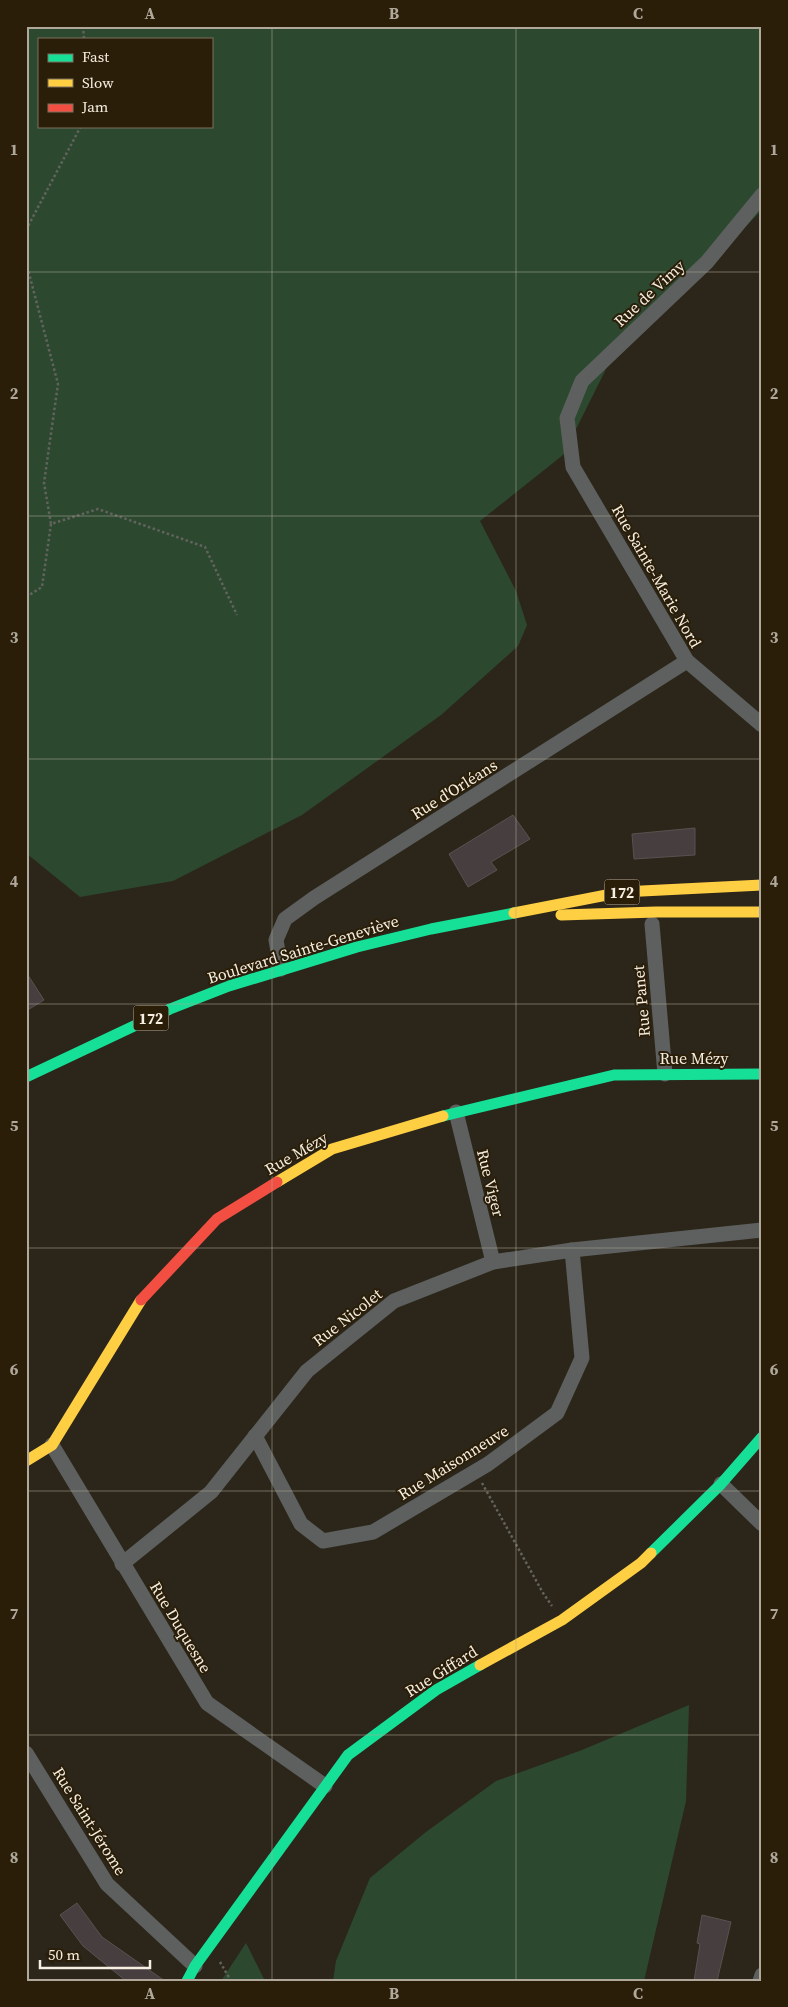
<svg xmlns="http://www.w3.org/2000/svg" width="788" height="2007" viewBox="0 0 788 2007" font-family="'Source Serif 4',serif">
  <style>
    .green { fill: #2c4930; fill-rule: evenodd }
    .building { fill: #473e40; stroke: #585150 }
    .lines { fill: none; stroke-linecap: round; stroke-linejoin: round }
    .path { stroke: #63635e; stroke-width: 2.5; stroke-dasharray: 2.5 2.5; stroke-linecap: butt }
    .street { stroke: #5d605e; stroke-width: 15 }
    .fast { stroke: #16e098; stroke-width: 11 }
    .slow { stroke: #ffcf43; stroke-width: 11 }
    .jam { stroke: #f24e42; stroke-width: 11 }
    .grid { fill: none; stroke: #afa89b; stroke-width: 1; stroke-opacity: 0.55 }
    .labels { text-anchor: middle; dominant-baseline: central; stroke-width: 4; stroke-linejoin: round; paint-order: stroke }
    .shield { fill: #2a1e08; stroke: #b9b0a0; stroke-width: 1 }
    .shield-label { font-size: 15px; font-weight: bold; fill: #f6eee1 }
    .street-label { font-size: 16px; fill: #f6eee1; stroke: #2a1e08 }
    .neatline { fill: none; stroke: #afa89b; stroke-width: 2 }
    .grid-label { font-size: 16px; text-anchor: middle; font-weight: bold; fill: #afa89b }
  </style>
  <rect width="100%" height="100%" fill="#2c261a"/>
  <g class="green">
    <path d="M26,26H762V210L608,365L563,455L480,521L516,591L527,625L518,646L441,715L302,815L173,881L80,897L26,853ZM39,39H211V126H39Z"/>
    <polygon points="689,1705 686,1801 644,1981 333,1981 336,1961 370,1878 426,1832 496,1781 582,1750"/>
    <polygon points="246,1943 265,1981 221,1981"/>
  </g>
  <g class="building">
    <polygon points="513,815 530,839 491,862 497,870 468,887 449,854"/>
    <polygon points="695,828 695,855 634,859 632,834"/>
    <polygon points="26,972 44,1000 26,1011"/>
    <polygon points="77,1903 102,1937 165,1981 126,1981 83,1946 60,1915"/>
    <polygon points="702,1915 731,1922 717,1981 694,1981 700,1944 697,1943"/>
  </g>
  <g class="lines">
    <g class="path">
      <polyline points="83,26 84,39"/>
      <polyline points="26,230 81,126"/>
      <polyline points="26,262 58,384 44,483 51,524 98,509 205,547 237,615"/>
      <polyline points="26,597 42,587 51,524"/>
      <polyline points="482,1483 543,1593 552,1606"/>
      <polyline points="220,1962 231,1981"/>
    </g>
    <g class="street">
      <polyline points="762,195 707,262 582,381 567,418 573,467 687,661 762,725"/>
      <polyline points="652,924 665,1074"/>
      <polyline points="281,969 276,940 285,919 314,898 687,661"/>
      <polyline points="456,1112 493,1262"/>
      <polyline points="255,1436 301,1524 323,1541 373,1532 488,1464 557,1413 582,1358 572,1250"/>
      <polyline points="52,1445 207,1703 325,1786"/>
      <polyline points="721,1484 762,1524"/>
      <polyline points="122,1564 211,1492 307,1371 394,1301 493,1262 572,1250 762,1230"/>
      <polyline points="26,1753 107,1884 195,1966"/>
      <polyline points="760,1981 762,1975"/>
    </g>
    <g class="fast">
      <polyline points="26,1077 170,1009 229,986 357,947 431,929 514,913"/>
      <polyline points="443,1116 614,1075 762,1074"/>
      <polyline points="651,1553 721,1484 762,1437"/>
      <polyline points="187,1981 195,1966 348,1755 436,1690 480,1665"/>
    </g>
    <g class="slow">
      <polyline points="514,913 622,892 762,885"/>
      <polyline points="561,915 656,912 762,912"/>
      <polyline points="277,1182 332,1149 443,1116"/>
      <polyline points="26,1461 52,1445 141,1300"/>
      <polyline points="480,1665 562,1620 641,1563 651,1553"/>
    </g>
    <polyline class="jam" points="141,1300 217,1219 277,1182"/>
  </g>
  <path class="grid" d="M272,26V1981M516,26V1981M26,272H762M26,516H762M26,759H762M26,1004H762M26,1248H762M26,1491H762M26,1735H762"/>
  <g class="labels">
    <g class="shield">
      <rect x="604.5" y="879.5" width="35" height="25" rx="4"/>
      <rect x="133.5" y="1005.5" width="35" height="25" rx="4"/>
    </g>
    <g class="shield-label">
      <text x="622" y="892">172</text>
      <text x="151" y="1018">172</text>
    </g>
    <g class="street-label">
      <text transform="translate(649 293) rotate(-43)">Rue de Vimy</text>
      <text transform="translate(657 576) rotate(60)">Rue Sainte-Marie Nord</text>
      <text transform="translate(454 789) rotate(-32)">Rue d'Orléans</text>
      <text transform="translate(303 949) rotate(-17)">Boulevard Sainte-Geneviève</text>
      <text transform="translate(641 1001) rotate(-95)">Rue Panet</text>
      <text x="694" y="1058">Rue Mézy</text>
      <text transform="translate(296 1153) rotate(-30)">Rue Mézy</text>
      <text transform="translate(491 1183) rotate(76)">Rue Viger</text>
      <text transform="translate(347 1317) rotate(-38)">Rue Nicolet</text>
      <text transform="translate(453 1462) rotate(-32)">Rue Maisonneuve</text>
      <text transform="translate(181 1627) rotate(59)">Rue Duquesne</text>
      <text transform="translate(441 1671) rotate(-32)">Rue Giffard</text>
      <text transform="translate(90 1821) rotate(58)">Rue Saint-Jérome</text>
    </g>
  </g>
  <rect width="788" height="2007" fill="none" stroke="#2a1e08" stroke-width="55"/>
  <rect x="38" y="38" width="175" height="90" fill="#2a1e08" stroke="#7c715f"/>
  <rect x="48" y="54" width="25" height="8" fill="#16e098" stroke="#7c715f"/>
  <text x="82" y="62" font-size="15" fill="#f6eee1">Fast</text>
  <rect x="48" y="79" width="25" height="8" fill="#ffcf43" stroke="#7c715f"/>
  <text x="82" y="88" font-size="15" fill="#f6eee1">Slow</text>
  <rect x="48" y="104" width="25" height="8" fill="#f24e42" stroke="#7c715f"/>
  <text x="82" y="112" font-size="15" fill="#f6eee1">Jam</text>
  <path d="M40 1960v8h110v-8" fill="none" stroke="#f6eee1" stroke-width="2.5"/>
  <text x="48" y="1960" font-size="15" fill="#f6eee1" stroke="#2a1e08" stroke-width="4" paint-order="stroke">50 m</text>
  <rect x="28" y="28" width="732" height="1952" class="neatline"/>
  <g class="grid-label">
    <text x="150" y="19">A</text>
    <text x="394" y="19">B</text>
    <text x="638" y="19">C</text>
    <text x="14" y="155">1</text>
    <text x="774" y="155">1</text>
    <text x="14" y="399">2</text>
    <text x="774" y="399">2</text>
    <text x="14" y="643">3</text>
    <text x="774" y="643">3</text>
    <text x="14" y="887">4</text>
    <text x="774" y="887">4</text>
    <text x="14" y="1131">5</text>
    <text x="774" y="1131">5</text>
    <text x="14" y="1375">6</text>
    <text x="774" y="1375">6</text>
    <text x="14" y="1619">7</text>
    <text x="774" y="1619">7</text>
    <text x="14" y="1863">8</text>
    <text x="774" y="1863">8</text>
    <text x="150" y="1999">A</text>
    <text x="394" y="1999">B</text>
    <text x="638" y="1999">C</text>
  </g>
</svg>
